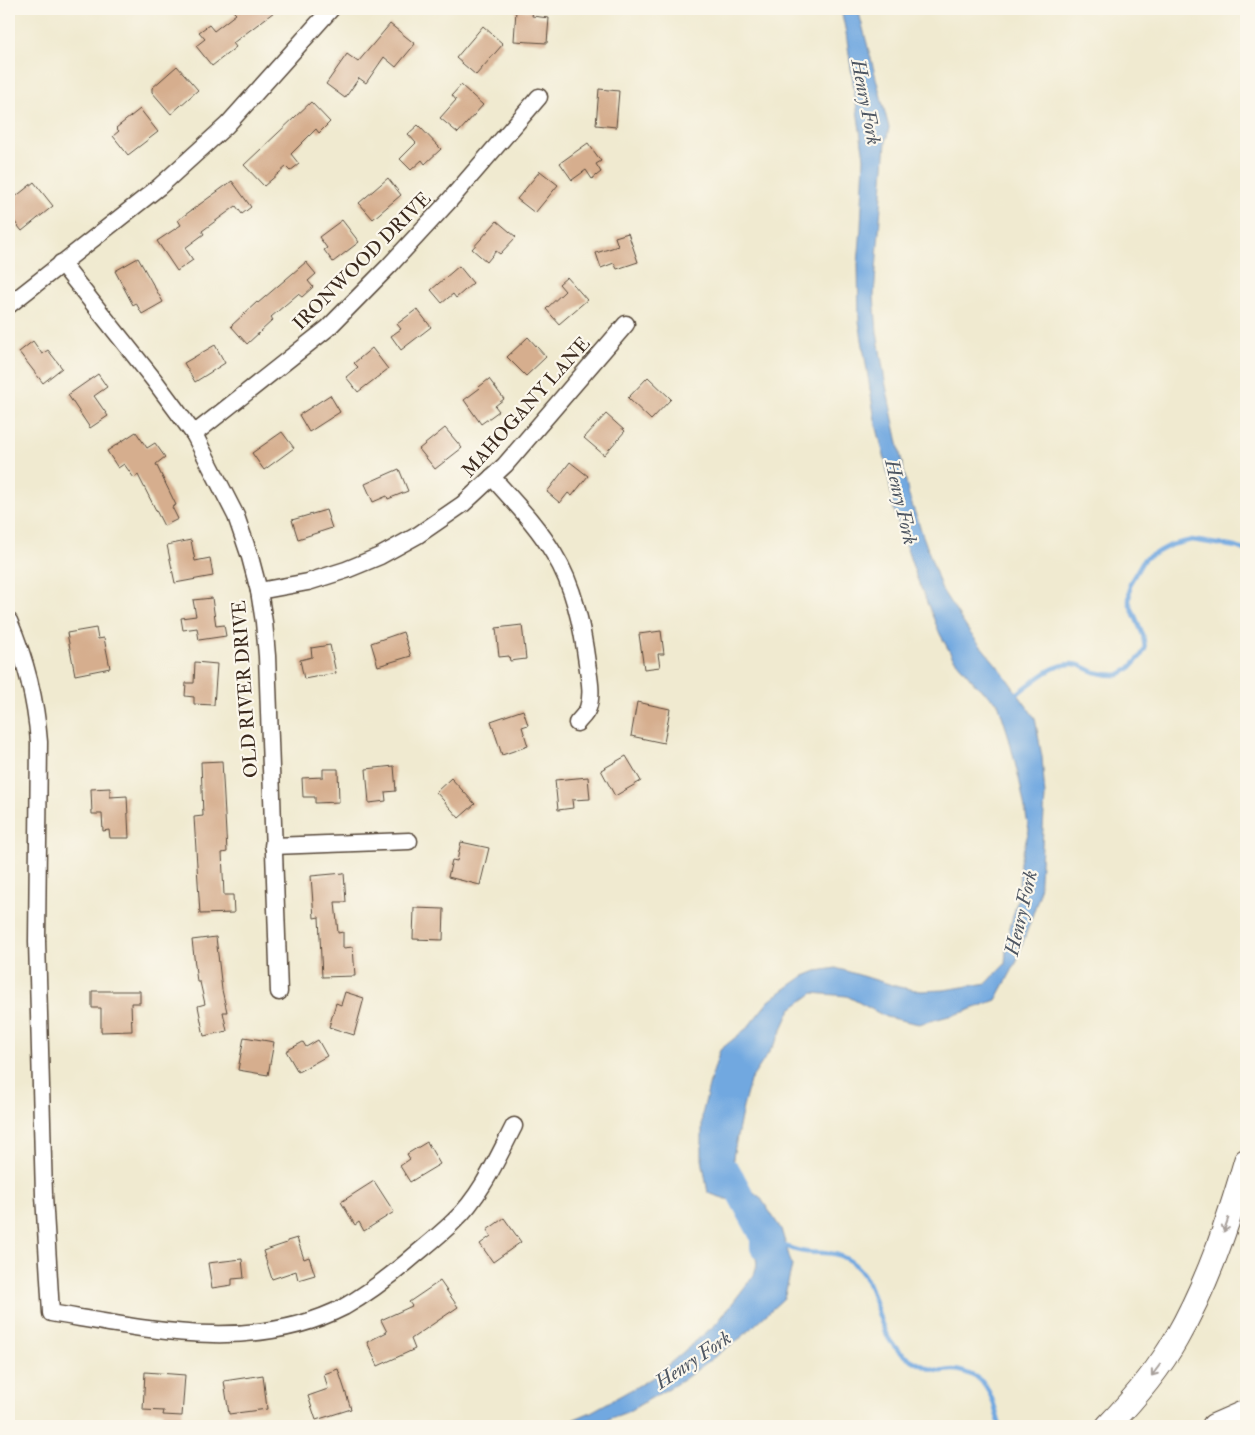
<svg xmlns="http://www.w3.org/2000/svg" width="1255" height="1435" viewBox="0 0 1255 1435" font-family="'IM FELL Double Pica',serif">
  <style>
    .water { fill: #71a8e0; stroke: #56697f }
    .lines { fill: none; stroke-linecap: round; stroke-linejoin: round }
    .stream { stroke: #71a8e0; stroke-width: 4.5 }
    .river { stroke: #71a8e0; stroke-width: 26 }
    .building { fill: #d6ae8e }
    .minor-casing { stroke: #564739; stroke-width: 19 }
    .highway-casing { stroke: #564739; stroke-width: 26 }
    .minor { stroke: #fff; stroke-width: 16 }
    .highway { stroke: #fff; stroke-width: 24 }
    .oneway { stroke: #a79f9a }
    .labels { text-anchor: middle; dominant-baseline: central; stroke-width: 4.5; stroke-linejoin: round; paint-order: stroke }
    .street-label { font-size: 19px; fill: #3b2a1e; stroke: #fbf7ec }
    .water-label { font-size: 20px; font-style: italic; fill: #4e5662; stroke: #fbf7ec }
  </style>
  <rect width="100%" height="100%" fill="#fbf7ec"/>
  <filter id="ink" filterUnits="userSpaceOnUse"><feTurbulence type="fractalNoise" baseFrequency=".02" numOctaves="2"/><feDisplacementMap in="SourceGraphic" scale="10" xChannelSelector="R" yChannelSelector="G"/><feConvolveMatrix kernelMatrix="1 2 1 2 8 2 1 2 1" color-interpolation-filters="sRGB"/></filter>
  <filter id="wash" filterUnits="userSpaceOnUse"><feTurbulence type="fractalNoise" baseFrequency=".0096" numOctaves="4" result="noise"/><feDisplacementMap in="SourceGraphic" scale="20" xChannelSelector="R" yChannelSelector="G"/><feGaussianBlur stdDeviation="1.12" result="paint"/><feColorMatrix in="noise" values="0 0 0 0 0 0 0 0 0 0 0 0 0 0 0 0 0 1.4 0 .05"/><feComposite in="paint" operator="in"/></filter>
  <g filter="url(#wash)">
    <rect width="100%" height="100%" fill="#f0ead0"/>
    <polygon class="water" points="841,9 858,9 889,128 886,142 874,296 877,332 885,381 909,496 942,590 970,633 1000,669 1035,718 1042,757 1045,796 1039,896 1016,963 996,1000 964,1012 919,1024 886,1017 847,996 813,993 791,1009 777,1040 750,1081 743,1107 733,1157 738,1180 760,1197 781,1229 792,1266 784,1298 743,1336 683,1380 627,1412 590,1426 558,1426 591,1412 654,1377 717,1323 754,1275 757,1264 753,1240 752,1219 747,1203 726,1199 708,1193 702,1159 702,1115 710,1082 720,1050 747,1028 769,1001 782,991 802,977 817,971 836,968 899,987 921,991 944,990 987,983 1005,964 1007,938 1019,894 1020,862 1029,830 1020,783 1008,734 998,703 977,686 952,656 940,634 916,576 894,510 886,464 875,420 859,321 858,264 861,228 864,158 846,33"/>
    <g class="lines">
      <g class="stream">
        <path d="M1012,697C1030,686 1050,663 1073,664C1081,664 1087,669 1094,672C1102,674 1110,675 1118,675L1129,669L1140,657L1145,649L1143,635L1129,602L1130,583L1144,559L1171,545L1192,540L1236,547L1246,551"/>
        <path d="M781,1244C789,1248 797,1251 806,1252C825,1254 833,1250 850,1261C880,1281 872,1326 898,1350C906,1358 927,1369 938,1371C943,1372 948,1370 953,1370C962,1370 979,1377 984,1384C993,1396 996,1412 1000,1426"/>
      </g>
      <polyline class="river" points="728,1172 763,1236 763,1247"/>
    </g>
    <g id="blocks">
      <g class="building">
        <polygon points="231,9 278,9 233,43 236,47 212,66 196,46 205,39 199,32 209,25 214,31 236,14"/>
        <polygon points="516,10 533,11 532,16 549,18 547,43 514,41"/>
        <polygon points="390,24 415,44 396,67 384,57 366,83 359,78 345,98 326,84 347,54 358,62"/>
        <polygon points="483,26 503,44 476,75 456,58"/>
        <polygon points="177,66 198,90 171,114 152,92 152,88"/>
        <polygon points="461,85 483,105 458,133 440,118 456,100 452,95"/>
        <polygon points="599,89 619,91 616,127 596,125"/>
        <polygon points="311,102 330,122 319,133 316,129 291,154 299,164 290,171 286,167 264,186 244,165"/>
        <polygon points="140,109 158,132 128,155 113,136 119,131 116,128"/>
        <polygon points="418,125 441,149 425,164 422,160 411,170 400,159 416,143 408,134"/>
        <polygon points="588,143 601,161 596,164 601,172 592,179 586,170 572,180 560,163"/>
        <polygon points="540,171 558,185 535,213 517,199"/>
        <polygon points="388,178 401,195 373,219 359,203"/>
        <polygon points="232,181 251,207 242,214 236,206 202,231 204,234 185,248 193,260 177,271 157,241 181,225 178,220"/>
        <polygon points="34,182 53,206 22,231 9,215 9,202"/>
        <polygon points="342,220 359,242 333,262 324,250 327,248 319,237"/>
        <polygon points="497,221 516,237 500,254 496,251 487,262 472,249"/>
        <polygon points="628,233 638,262 617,269 614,263 601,268 596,253 618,246 615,237"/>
        <polygon points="138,258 163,302 142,314 136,303 133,305 115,271"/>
        <polygon points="306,262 316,274 308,281 313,287 302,297 298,294 271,317 273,320 247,344 231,326 257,302 258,303"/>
        <polygon points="459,266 473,283 456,298 453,294 442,303 431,290"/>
        <polygon points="567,277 587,300 559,324 546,309 565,291 559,284"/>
        <polygon points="417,309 431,327 401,350 391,336 401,329 397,324"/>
        <polygon points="528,337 546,357 526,376 507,357"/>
        <polygon points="33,341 42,354 48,350 62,368 43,383 19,352"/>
        <polygon points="215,345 225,363 195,382 184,363"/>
        <polygon points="372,348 388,369 358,392 346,377 358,367 354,363"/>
        <polygon points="98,374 107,387 94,396 108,416 90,428 68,395"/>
        <polygon points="648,377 671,399 651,420 628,398"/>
        <polygon points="489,379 504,399 495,406 499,411 481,424 464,400 480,388 479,387"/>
        <polygon points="330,395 340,412 309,432 299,415"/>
        <polygon points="606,414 625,431 604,455 584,438"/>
        <polygon points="445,428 462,448 435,469 419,449"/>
        <polygon points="136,432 147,448 155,443 165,457 156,464 176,505 172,507 178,519 164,526 138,475 134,478 124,464 118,468 107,451"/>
        <polygon points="282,432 294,448 264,470 252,453"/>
        <polygon points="570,462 588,476 572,496 568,493 560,503 547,492"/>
        <polygon points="399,469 408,491 388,499 387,496 373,502 365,484"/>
        <polygon points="326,510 332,528 298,539 292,520"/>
        <polygon points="191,540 195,561 210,558 213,576 175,583 167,545"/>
        <polygon points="212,598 216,626 224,625 226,636 199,640 197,628 183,630 181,618 196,616 193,600"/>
        <polygon points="522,625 526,659 510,661 509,656 499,657 496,628"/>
        <polygon points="96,628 98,639 104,638 110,668 75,675 67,633"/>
        <polygon points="661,631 664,654 658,654 660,667 644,669 639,634"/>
        <polygon points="403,632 411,656 378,666 371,643"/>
        <polygon points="330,645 336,673 304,679 300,660 312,657 311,648"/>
        <polygon points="195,662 217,664 214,705 194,704 194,697 185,696 186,683 194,683"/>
        <polygon points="637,702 670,709 664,743 631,736"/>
        <polygon points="523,710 528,725 522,727 528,746 502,755 491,721"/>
        <polygon points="626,756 641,781 615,796 601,770"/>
        <polygon points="222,761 227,852 222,853 224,895 233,895 234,913 200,914 194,817 203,816 201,762"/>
        <polygon points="394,766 396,791 385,792 386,801 369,803 366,769"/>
        <polygon points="323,769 338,769 339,802 315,803 315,797 303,797 302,778 323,777"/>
        <polygon points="588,777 590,799 572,800 573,808 558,810 555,780"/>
        <polygon points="451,778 475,804 459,818 436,792"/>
        <polygon points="110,788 110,797 127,796 129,838 110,838 109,830 103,831 102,814 92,814 91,789"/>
        <polygon points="461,842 489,848 480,885 448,877 452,860 457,861"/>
        <polygon points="344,873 346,902 335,902 338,933 343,932 343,948 353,947 355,976 322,977 319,917 314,918 311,876"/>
        <polygon points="414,908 444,909 443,940 413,939"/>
        <polygon points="216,937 222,990 227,1012 223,1012 227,1031 204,1036 198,1006 205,1004 200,982 197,982 192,940"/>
        <polygon points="92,991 140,991 140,1003 131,1003 132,1031 101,1032 101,1008 92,1008"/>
        <polygon points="345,992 364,998 354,1035 329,1027 336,1003 341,1005"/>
        <polygon points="244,1037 274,1042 268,1075 238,1070"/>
        <polygon points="318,1040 327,1056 298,1072 286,1051 303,1042 306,1047"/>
        <polygon points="427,1142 440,1164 410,1182 400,1166 410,1159 407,1154"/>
        <polygon points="374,1181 394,1212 364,1231 359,1222 355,1225 341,1202"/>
        <polygon points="504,1218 521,1242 493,1262 480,1244 491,1236 487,1230"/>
        <polygon points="297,1238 304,1259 309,1257 315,1275 298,1280 296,1271 272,1279 263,1251 287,1243 287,1241"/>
        <polygon points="242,1259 244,1278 232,1279 232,1285 212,1288 208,1263"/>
        <polygon points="440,1281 458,1307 411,1339 415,1349 378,1366 367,1342 387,1332 381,1320 412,1306 409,1302"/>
        <polygon points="338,1369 351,1409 316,1420 308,1396 328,1389 324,1374"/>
        <polygon points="145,1372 185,1375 182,1416 163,1415 164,1411 143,1410"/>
        <polygon points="263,1375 267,1409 229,1414 224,1381"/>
      </g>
    </g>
  </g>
  <g filter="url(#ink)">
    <use href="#blocks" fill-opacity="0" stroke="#564739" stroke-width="1"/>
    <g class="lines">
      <g class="minor-casing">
        <g id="minor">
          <polyline points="61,263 154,380 194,434 236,516 250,557 259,591 264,622 267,656 279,992"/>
          <polyline points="9,305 159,187 227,125 331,9"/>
          <polyline points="194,434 328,328 389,266 449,201 539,97"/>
          <path d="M492,477C514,502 537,525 554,554C574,586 582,626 587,663C589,677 593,694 588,708C586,714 581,718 577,723"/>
          <polyline points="259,591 308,582 346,570 380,556 418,535 463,504 505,465 626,324"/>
          <path d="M9,621C25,658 36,702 39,742L37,941L44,1195L51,1313C147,1329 252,1354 344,1307C367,1294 388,1278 408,1261C423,1248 440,1235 454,1221C481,1196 497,1159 514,1126"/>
          <polyline points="273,846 409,841"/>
        </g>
      </g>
      <g class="highway-casing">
        <g id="highway">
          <path d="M1108,1426C1133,1400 1158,1371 1176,1339C1208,1283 1228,1223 1246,1161"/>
          <polyline points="1214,1426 1246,1412"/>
        </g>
      </g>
      <use href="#minor" class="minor"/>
      <use href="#highway" class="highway"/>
    </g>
    <defs><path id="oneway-shaft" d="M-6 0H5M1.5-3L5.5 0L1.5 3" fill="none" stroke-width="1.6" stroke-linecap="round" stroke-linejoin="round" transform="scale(1.25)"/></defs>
    <g class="oneway">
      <use href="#oneway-shaft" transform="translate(1226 1225) rotate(109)"/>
      <use href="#oneway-shaft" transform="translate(1156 1370) rotate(127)"/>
    </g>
  </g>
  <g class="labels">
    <g class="street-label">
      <text transform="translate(362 261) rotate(-45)">IRONWOOD DRIVE</text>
      <text transform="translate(526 407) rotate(-48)">MAHOGANY LANE</text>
      <text transform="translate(245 689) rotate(-94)">OLD RIVER DRIVE</text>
    </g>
    <g class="water-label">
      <text transform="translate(866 102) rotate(79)">Henry Fork</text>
      <text transform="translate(901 502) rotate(77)">Henry Fork</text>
      <text transform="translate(1021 913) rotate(-77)">Henry Fork</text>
      <text transform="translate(693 1360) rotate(-34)">Henry Fork</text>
    </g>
  </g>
  <rect width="1255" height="1435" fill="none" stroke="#fbf7ec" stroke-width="30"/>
</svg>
